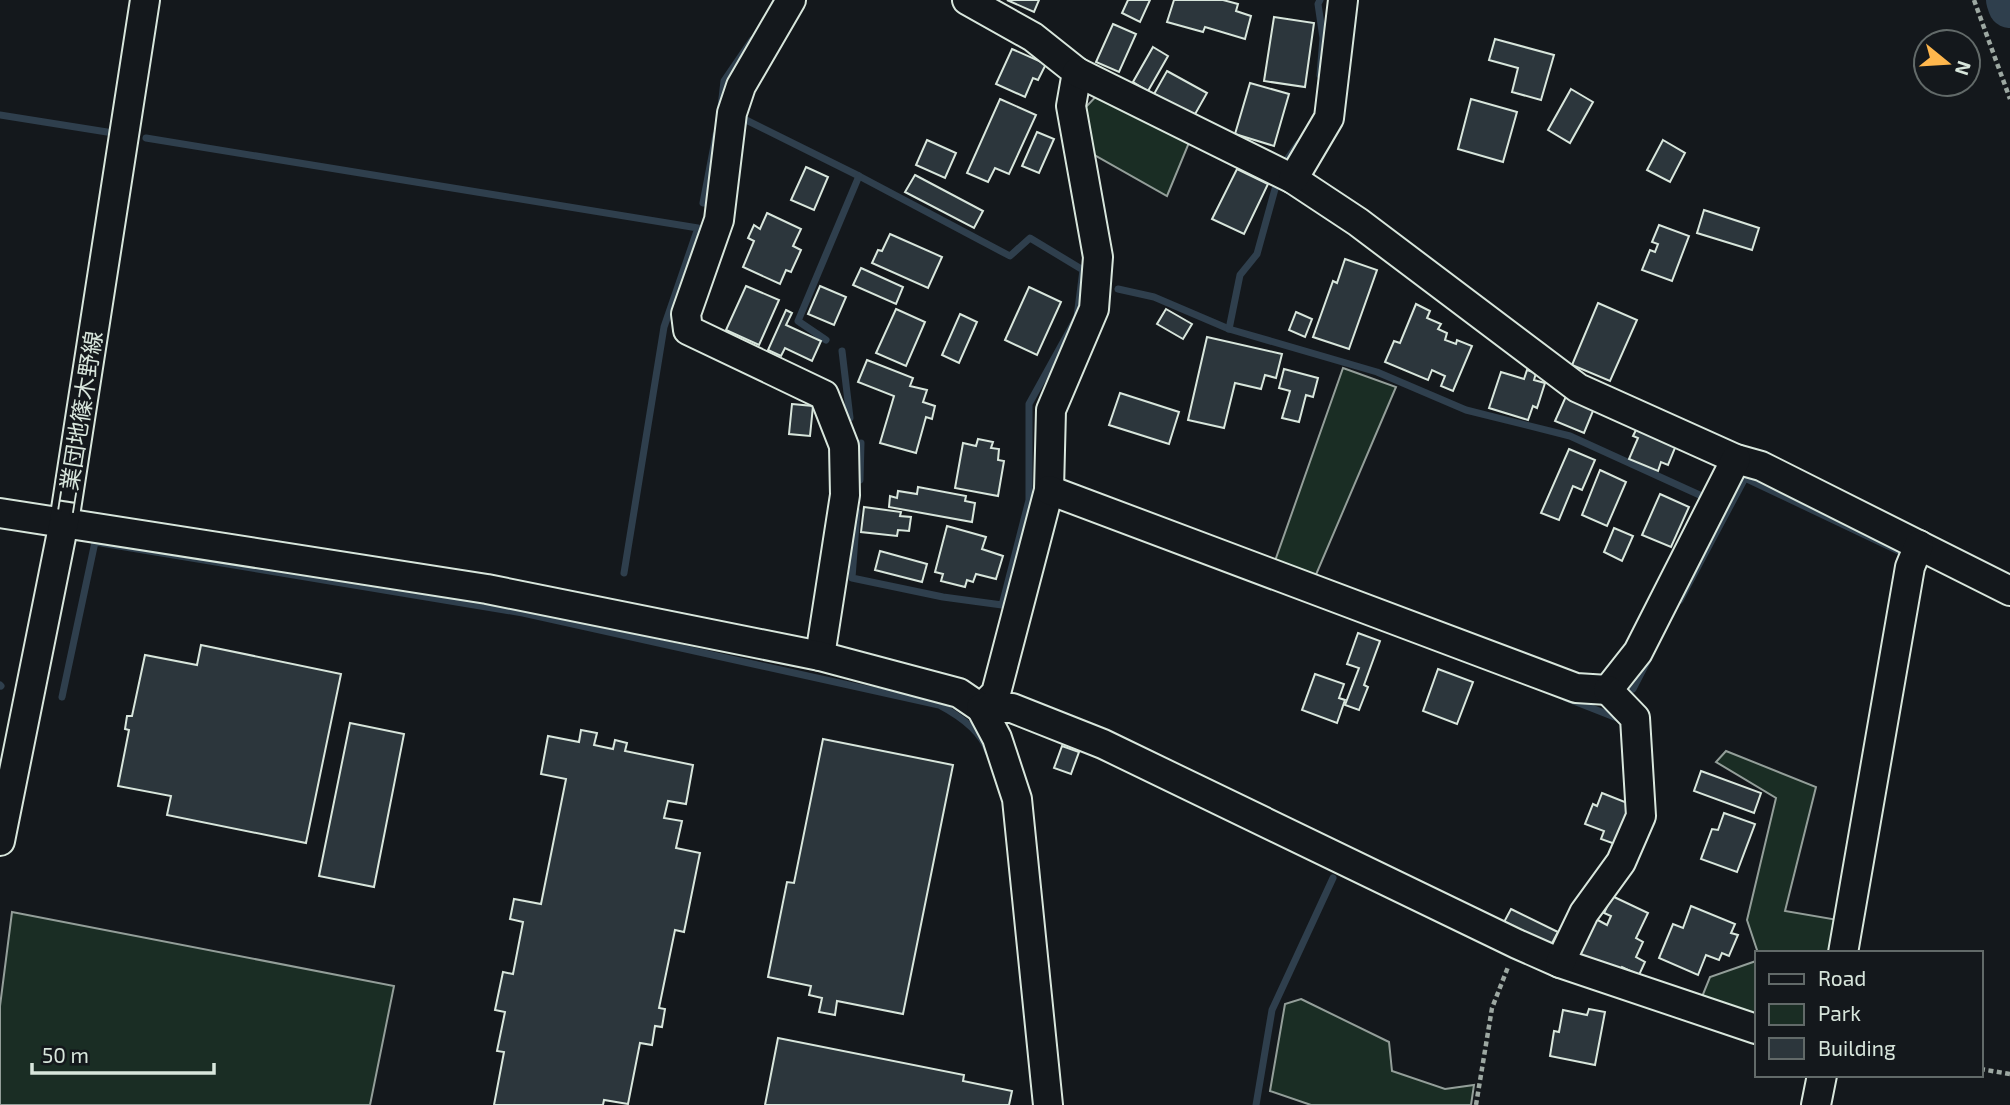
<svg xmlns="http://www.w3.org/2000/svg" width="2010" height="1105" viewBox="0 0 2010 1105" font-family="'Exo 2','Noto Sans JP',sans-serif">
  <style>
    .green { fill: #1a2d24; stroke: #939e99; stroke-width: 2 }
    .lines { fill: none; stroke-linecap: round; stroke-linejoin: round }
    .stream { stroke: #2f3f4d; stroke-width: 7 }
    .river { stroke: #2f3f4d; stroke-width: 44 }
    .building { fill: #2c363c; stroke: #d8e6dc; stroke-width: 2 }
    .minor-casing { stroke: #d8e6dc; stroke-width: 32 }
    .path { stroke: #9da8a2; stroke-width: 4.5; stroke-dasharray: 5 3.5; stroke-linecap: butt }
    .minor { stroke: #14181c; stroke-width: 28 }
    .labels { text-anchor: middle; dominant-baseline: central; stroke-width: 5; stroke-linejoin: round; paint-order: stroke }
    .street-label { font-size: 23px; fill: #d8e6dc; stroke: #14181c }
  </style>
  <rect width="100%" height="100%" fill="#14181c"/>
  <g class="green">
    <polygon points="1103,89 1193,133 1167,196 1091,153 1083,110"/>
    <polygon points="1343,368 1396,387 1315,577 1275,561"/>
    <polygon points="1726,751 1816,787 1785,911 1838,920 1832,953 1758,953 1747,920 1776,798 1716,762"/>
    <polygon points="12,912 394,986 370,1105 0,1105 0,1006"/>
    <polygon points="1756,961 1756,1021 1699,1004 1710,977"/>
    <polygon points="1301,999 1389,1042 1392,1071 1445,1089 1474,1085 1471,1105 1311,1105 1270,1091 1285,1004"/>
  </g>
  <g class="lines">
    <g class="stream">
      <polyline points="1320,75 1323,38 1318,4 1320,0"/>
      <polyline points="721,107 724,81 752,40"/>
      <polyline points="0,115 107,132"/>
      <polyline points="738,116 859,176 1010,256 1030,238 1083,270 1077,317 1029,404 1029,500 1002,605 943,597 852,578 857,511"/>
      <polyline points="146,138 698,228 664,327 624,573"/>
      <polyline points="1286,161 1298,144"/>
      <polyline points="703,203 716,135"/>
      <polyline points="1118,289 1154,297 1229,329 1377,372 1466,410 1570,436 1704,497"/>
      <polyline points="1229,329 1240,275 1257,254 1275,189"/>
      <polyline points="826,340 798,321 859,176"/>
      <polyline points="842,351 850,418"/>
      <polyline points="860,480 861,443"/>
      <polyline points="1680,600 1745,478 1901,552"/>
      <polyline points="0,685 1,686"/>
      <polyline points="1633,689 1648,660"/>
      <path d="M62,697L95,542L523,613L939,705C958,715 981,730 988,752"/>
      <polyline points="1566,698 1617,718"/>
      <polyline points="1256,1105 1272,1010 1333,878"/>
    </g>
    <polyline class="river" points="2008,0 2010,6"/>
  </g>
  <g class="building">
    <polygon points="1007,0 1039,0 1034,12"/>
    <polygon points="1128,0 1150,0 1140,22 1122,13"/>
    <polygon points="1174,0 1223,0 1238,4 1236,11 1251,16 1245,39 1205,27 1203,32 1167,22"/>
    <polygon points="1274,17 1314,23 1305,87 1264,81"/>
    <polygon points="1113,24 1136,34 1119,72 1096,62"/>
    <polygon points="1495,39 1554,55 1541,100 1512,92 1518,68 1489,60"/>
    <polygon points="1153,47 1168,56 1148,91 1133,82"/>
    <polygon points="1012,49 1046,64 1038,80 1033,78 1025,97 996,84"/>
    <polygon points="1167,71 1207,93 1194,116 1154,94"/>
    <polygon points="1250,83 1289,94 1274,146 1235,134"/>
    <polygon points="1571,89 1593,102 1570,143 1548,130"/>
    <polygon points="1000,99 1036,115 1009,174 995,168 988,182 967,173"/>
    <polygon points="1471,99 1517,112 1503,162 1458,149"/>
    <polygon points="1037,132 1054,139 1039,173 1022,166"/>
    <polygon points="927,140 956,153 945,178 916,165"/>
    <polygon points="1663,140 1685,153 1670,182 1647,170"/>
    <polygon points="806,167 828,177 814,210 791,200"/>
    <polygon points="1237,169 1268,184 1244,234 1212,219"/>
    <polygon points="915,175 983,211 974,228 905,192"/>
    <polygon points="1704,210 1759,228 1752,250 1697,233"/>
    <polygon points="767,213 801,229 793,246 801,250 791,272 786,270 780,284 743,267 754,241 748,238 754,225 760,229"/>
    <polygon points="1659,225 1689,236 1672,281 1642,270 1650,250 1655,252 1658,244 1652,242"/>
    <polygon points="890,234 942,257 928,288 872,263 878,250 882,251"/>
    <polygon points="1345,259 1377,270 1349,349 1313,337 1333,281 1337,283"/>
    <polygon points="861,268 903,287 896,304 853,285"/>
    <polygon points="746,286 779,300 759,345 726,330"/>
    <polygon points="820,286 846,297 834,325 808,314"/>
    <polygon points="1029,287 1061,302 1037,355 1005,340"/>
    <polygon points="1598,303 1637,320 1610,381 1572,365"/>
    <polygon points="1416,304 1430,311 1427,318 1441,324 1438,329 1447,333 1445,340 1456,344 1457,340 1472,346 1453,391 1441,386 1445,376 1432,370 1428,380 1385,362 1394,341 1400,343"/>
    <polygon points="896,309 925,322 906,366 876,353"/>
    <polygon points="1166,309 1192,324 1183,339 1157,324"/>
    <polygon points="786,310 792,313 786,325 821,341 812,361 785,348 781,356 768,350"/>
    <polygon points="1296,312 1312,319 1305,337 1289,330"/>
    <polygon points="960,314 977,322 959,363 942,355"/>
    <polygon points="1207,337 1282,354 1276,378 1265,375 1261,389 1235,383 1224,428 1188,420"/>
    <polygon points="867,360 913,378 910,386 927,390 923,402 935,406 932,419 926,417 916,453 880,443 894,396 858,382"/>
    <polygon points="1284,369 1318,378 1313,397 1306,395 1299,422 1282,418 1290,391 1279,388"/>
    <polygon points="1527,370 1536,373 1534,380 1545,383 1537,408 1533,406 1528,420 1489,408 1501,372 1524,379"/>
    <polygon points="1120,393 1179,412 1169,444 1109,425"/>
    <polygon points="1567,394 1595,406 1584,433 1555,421"/>
    <polygon points="792,404 813,406 810,436 789,434"/>
    <polygon points="1638,426 1677,443 1668,465 1661,462 1658,471 1629,459 1638,438 1633,436"/>
    <polygon points="978,439 993,442 991,448 999,449 998,460 1004,461 998,496 955,488 963,443 976,446"/>
    <polygon points="1569,449 1595,460 1582,490 1573,486 1559,520 1541,513"/>
    <polygon points="1600,470 1626,482 1607,526 1582,515"/>
    <polygon points="918,487 966,496 965,501 975,503 972,522 889,507 890,496 897,498 898,491 917,494"/>
    <polygon points="1660,494 1689,507 1671,547 1642,535"/>
    <polygon points="864,507 901,512 900,516 911,517 909,531 898,530 897,536 861,532"/>
    <polygon points="947,526 986,537 982,549 1003,556 996,579 976,574 973,582 967,580 965,587 941,581 943,574 935,572"/>
    <polygon points="1614,528 1633,536 1622,561 1604,552"/>
    <polygon points="880,551 927,564 922,582 875,570"/>
    <polygon points="1358,633 1380,641 1364,685 1368,687 1359,710 1345,705 1359,668 1347,664"/>
    <polygon points="201,645 341,674 306,843 167,815 171,796 118,786 129,730 125,729 127,716 132,716 145,655 197,665"/>
    <polygon points="1438,669 1473,682 1457,724 1423,711"/>
    <polygon points="1315,674 1344,684 1339,698 1345,700 1337,723 1302,710"/>
    <polygon points="350,723 404,734 374,887 319,876"/>
    <polygon points="581,730 597,733 594,745 613,749 615,740 627,743 625,751 693,765 686,804 668,801 664,818 682,821 676,848 700,853 684,932 675,930 659,1008 665,1009 662,1027 655,1026 652,1045 640,1043 628,1104 604,1100 603,1105 494,1105 504,1052 497,1051 505,1012 495,1010 503,972 513,974 523,922 510,919 514,899 541,904 566,779 541,774 548,736 579,742"/>
    <polygon points="823,739 953,765 903,1014 837,1001 835,1015 819,1012 822,998 809,995 811,986 768,977 787,882 794,883"/>
    <polygon points="1062,746 1079,752 1071,774 1054,768"/>
    <polygon points="1701,771 1761,793 1754,813 1694,791"/>
    <polygon points="1602,793 1630,804 1615,844 1601,839 1604,831 1585,824 1593,804 1597,806"/>
    <polygon points="1724,813 1755,824 1737,872 1701,859 1712,829 1718,830"/>
    <polygon points="1612,896 1648,913 1636,938 1643,942 1636,957 1645,962 1639,975 1622,967 1618,976 1576,956 1594,918 1607,925 1611,916 1604,913"/>
    <polygon points="1691,906 1735,924 1731,933 1738,935 1729,956 1722,953 1719,960 1706,955 1698,975 1659,958 1673,924 1683,928"/>
    <polygon points="1511,909 1558,932 1550,947 1503,924"/>
    <polygon points="1589,1009 1605,1012 1595,1065 1550,1056 1554,1031 1559,1032 1563,1010 1587,1015"/>
    <polygon points="778,1038 964,1075 963,1081 1012,1091 1009,1105 765,1105"/>
  </g>
  <g class="lines">
    <g class="minor-casing">
      <g id="minor">
        <polyline points="791,0 741,86 732,113 719,220 686,314 688,330 824,395 844,446 845,495 820,656"/>
        <polyline points="967,0 1033,37 1077,72 1071,106 1098,257 1094,309 1051,410 1049,490 996,693 981,708"/>
        <polyline points="1077,72 1293,179 1358,222 1578,388 1736,459 1761,466 2010,591"/>
        <polyline points="1293,179 1329,118 1343,0"/>
        <polyline points="1049,490 1576,688 1608,690 1638,652 1736,459"/>
        <polyline points="0,513 487,589 820,656 959,693 981,708 997,738 1017,799 1048,1105"/>
        <polyline points="981,708 1012,708 1103,744 1517,944 1560,963 1756,1029"/>
        <polyline points="0,841 64,522 145,0"/>
        <polyline points="1843,953 1910,567 1919,545"/>
        <polyline points="1560,963 1584,913 1621,862 1641,816 1635,718 1608,690"/>
        <polyline points="1816,1105 1822,1075"/>
      </g>
    </g>
    <g class="path">
      <polyline points="1974,0 2010,99"/>
      <polyline points="1980,1069 2010,1074"/>
      <polyline points="1476,1105 1492,1008 1508,967"/>
    </g>
    <use href="#minor" class="minor"/>
  </g>
  <g class="labels">
    <g class="street-label">
      <text transform="translate(79 422) rotate(-81)">工業団地篠木野線</text>
    </g>
  </g>
  <rect x="1755" y="951" width="228" height="126" fill="#14181c" stroke="#626a69" stroke-width="2"/>
  <rect x="1769" y="974" width="35" height="10" fill="#14181c" stroke="#626a69" stroke-width="2"/>
  <text x="1818" y="986" font-size="21" fill="#d8e6dc">Road</text>
  <rect x="1769" y="1004" width="35" height="21" fill="#1a2d24" stroke="#626a69" stroke-width="2"/>
  <text x="1818" y="1021" font-size="21" fill="#d8e6dc">Park</text>
  <rect x="1769" y="1038" width="35" height="21" fill="#2c363c" stroke="#626a69" stroke-width="2"/>
  <text x="1818" y="1056" font-size="21" fill="#d8e6dc">Building</text>
  <g transform="translate(1947 63) rotate(108)"><circle r="33" fill="#14181c" stroke="#626a69" stroke-width="2"/>
  <path d="M0-5L12 26L0 18L-12 26Z" fill="#ffb74d"/>
  <text y="-10" font-size="19" font-weight="bold" text-anchor="middle" fill="#d8e6dc">N</text>
  </g>
  <path d="M32 1063v10h182v-10" fill="none" stroke="#d8e6dc" stroke-width="3.5"/>
  <text x="42" y="1063" font-size="21" fill="#d8e6dc" stroke="#14181c" stroke-width="5" paint-order="stroke">50 m</text>
</svg>
